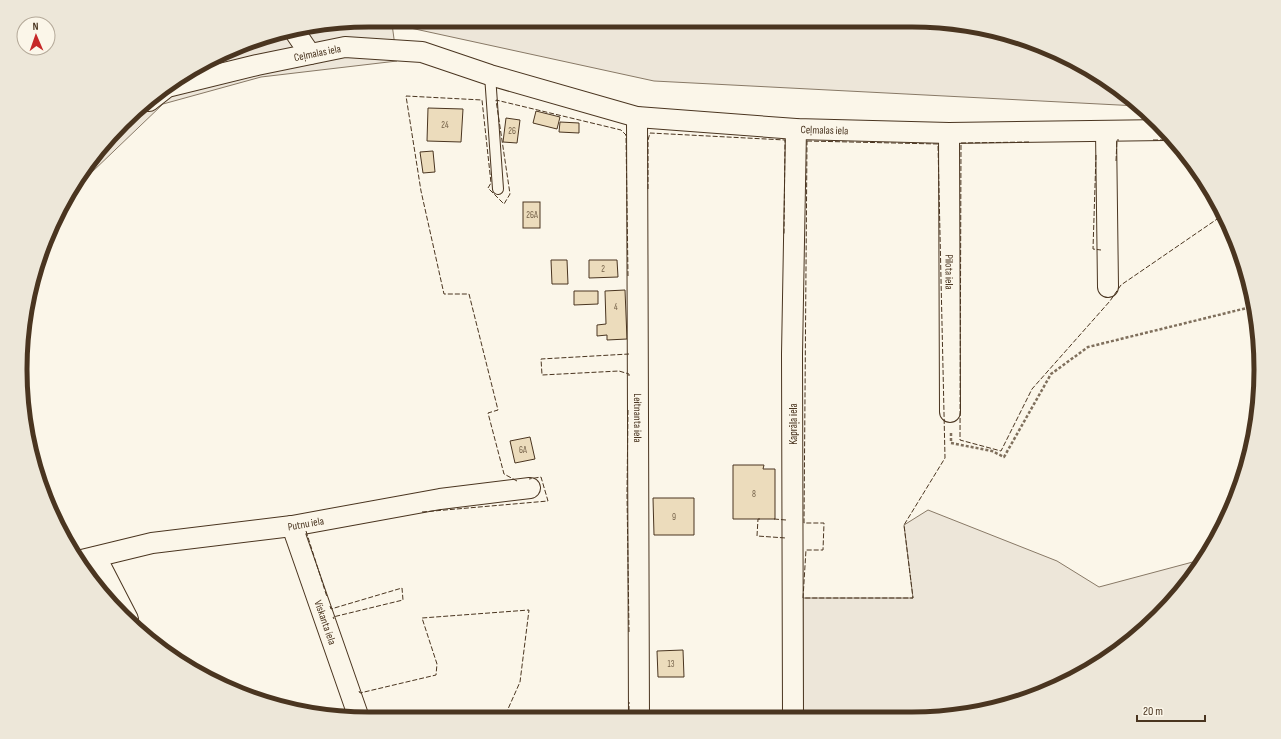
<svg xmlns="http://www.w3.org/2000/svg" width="1281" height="739" viewBox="0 0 1281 739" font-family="'Sofia Sans Condensed',sans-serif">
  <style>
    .green { fill: #ede6d9; stroke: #887966 }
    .building { fill: #ecdcbc; stroke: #4a3520 }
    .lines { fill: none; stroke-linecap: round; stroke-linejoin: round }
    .lane-casing { stroke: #4a3520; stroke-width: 12 }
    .street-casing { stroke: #4a3520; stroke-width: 22 }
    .path { stroke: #7f6f5c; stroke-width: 2.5; stroke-dasharray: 3 2; stroke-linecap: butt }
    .lane { stroke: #fbf6e9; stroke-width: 10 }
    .street { stroke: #fbf6e9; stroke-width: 20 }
    .fence { stroke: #4a3520; stroke-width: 1; stroke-dasharray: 5 2; stroke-linecap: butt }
    .labels { text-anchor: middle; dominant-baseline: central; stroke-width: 3; stroke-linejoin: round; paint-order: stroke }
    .number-label { font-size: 9px; fill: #725f47 }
    .street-label { font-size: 11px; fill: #4a3520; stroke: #fbf6e9 }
    .rim { fill: none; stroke: #4a3520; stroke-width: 5 }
  </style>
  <rect width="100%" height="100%" fill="#fbf6e9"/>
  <g class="green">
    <polygon points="370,20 935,21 1024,38 1105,79 1138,106 654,81 392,24 397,61 261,77 163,104 91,173 65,206 79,175 157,92 257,38"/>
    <polygon points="928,510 1057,561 1099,587 1204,559 1158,617 1086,672 1024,701 935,718 819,718 803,714 803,598 913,598 904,525"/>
  </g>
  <g class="building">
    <polygon points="428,108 463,109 461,142 427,141"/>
    <polygon points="536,111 560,117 557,129 533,123"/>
    <polygon points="506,118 520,120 517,143 503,142"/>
    <polygon points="560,122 579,123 579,133 559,132"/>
    <polygon points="433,151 435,172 423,173 420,152"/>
    <rect x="523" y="202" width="17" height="26"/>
    <polygon points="551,260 567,260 568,284 552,284"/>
    <polygon points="589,260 617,260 618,277 589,278"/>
    <polygon points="625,290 627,339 607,340 607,335 597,336 597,325 606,324 605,291"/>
    <polygon points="574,291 598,291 598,304 574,305"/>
    <polygon points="530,437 535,459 515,463 510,441"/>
    <polygon points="733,465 764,465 763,469 775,469 775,519 733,519"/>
    <polygon points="653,498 694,498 694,535 654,535"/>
    <polygon points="683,650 684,677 658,677 657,651"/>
  </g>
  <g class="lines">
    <g class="lane-casing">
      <polyline id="lane" points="490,75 498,189"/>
    </g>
    <g class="street-casing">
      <g id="street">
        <polyline points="295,32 310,54"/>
        <path id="s1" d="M149,101L167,87L257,65L345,47L422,52L490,75L637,117L796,129L949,133L1165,130"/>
        <path id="s2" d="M637,117L639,718"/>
        <polyline points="1106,131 1108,287"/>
        <path id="s3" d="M949,133L950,412"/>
        <path id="s4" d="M292,526L359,718"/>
        <polyline points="96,557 128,619"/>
        <path id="s5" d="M82,560L152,543L292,526L440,499L530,488"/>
        <polyline points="793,718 792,354 796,129"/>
      </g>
    </g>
    <polyline class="path" points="951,433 951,443 992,451 1004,457 1051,374 1088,347 1255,306"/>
    <use href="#lane" class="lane"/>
    <use href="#street" class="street"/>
    <g class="fence">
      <polyline points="1153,140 1173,140"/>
      <polygon points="807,141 938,144 945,458 904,525 913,598 803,598 806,550 823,550 824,523 804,523"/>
      <polyline points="1029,142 961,143 960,440 1001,451 1032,389 1110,301 1121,285 1223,215"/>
      <polyline points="1096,155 1093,249 1101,250"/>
      <polyline points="1116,161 1117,140 1119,140"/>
      <polyline points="648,189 648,140 650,133 785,140 784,235"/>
      <polyline points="629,376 629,374 619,371 542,375 541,359 629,354"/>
      <polyline points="628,410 627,494 629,632"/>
      <polyline points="517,481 504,474 488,413 498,410 469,294 444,294 421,191 406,96 482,100 491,183 488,188 504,204 510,194 496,100 621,130 626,135 628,276"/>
      <polyline points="422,512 548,501 541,477 529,479"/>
      <polyline points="760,519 758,519 757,536 786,538"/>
      <polyline points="774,519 786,520 786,519"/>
      <polyline points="306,531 327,597"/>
      <polyline points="330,606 331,609 402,588 403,600 333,617 334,619"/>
      <polyline points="359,691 360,693 436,675 437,664 422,618 529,610 520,682 504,718"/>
      <polyline points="629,718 629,702"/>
    </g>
  </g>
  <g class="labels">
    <g class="number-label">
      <text x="445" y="125">24</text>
      <text x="512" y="131">26</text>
      <text x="532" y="215">26A</text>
      <text x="603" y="269">2</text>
      <text x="616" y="307">4</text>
      <text x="523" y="450">6A</text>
      <text x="754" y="494">8</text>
      <text x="674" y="517">9</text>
      <text x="671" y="664">13</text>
    </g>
    <g class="street-label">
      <text stroke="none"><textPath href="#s1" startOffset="177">Ceļmalas iela</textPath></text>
      <text stroke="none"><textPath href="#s1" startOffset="695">Ceļmalas iela</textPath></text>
      <text stroke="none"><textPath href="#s3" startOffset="139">Pilota iela</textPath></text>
      <text stroke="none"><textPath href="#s2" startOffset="301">Leitnanta iela</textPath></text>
      <text transform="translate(793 424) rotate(-90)">Kaprāļa iela</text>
      <text stroke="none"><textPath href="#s5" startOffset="227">Putnu iela</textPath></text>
      <text stroke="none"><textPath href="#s4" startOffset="102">Viskanta iela</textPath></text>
    </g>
  </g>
  <path d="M0 0H1281V739H0ZM369 27H912A342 342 0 0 1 1254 369V370A342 342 0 0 1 912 712H369A342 342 0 0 1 27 370V369A342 342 0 0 1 369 27Z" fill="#ede7d9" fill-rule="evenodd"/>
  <path class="rim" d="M369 27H912A342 342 0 0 1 1254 369V370A342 342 0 0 1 912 712H369A342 342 0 0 1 27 370V369A342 342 0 0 1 369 27Z"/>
  <g transform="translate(36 36) rotate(358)"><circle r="19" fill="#fbf6e9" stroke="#b4a999"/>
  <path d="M0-3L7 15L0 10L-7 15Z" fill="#c62828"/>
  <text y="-6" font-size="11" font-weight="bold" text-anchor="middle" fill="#4a3520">N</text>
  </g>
  <path d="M1137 715v6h68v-6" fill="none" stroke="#4a3520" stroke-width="2"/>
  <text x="1143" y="715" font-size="12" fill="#4a3520" stroke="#fbf6e9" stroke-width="3" paint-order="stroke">20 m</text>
</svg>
